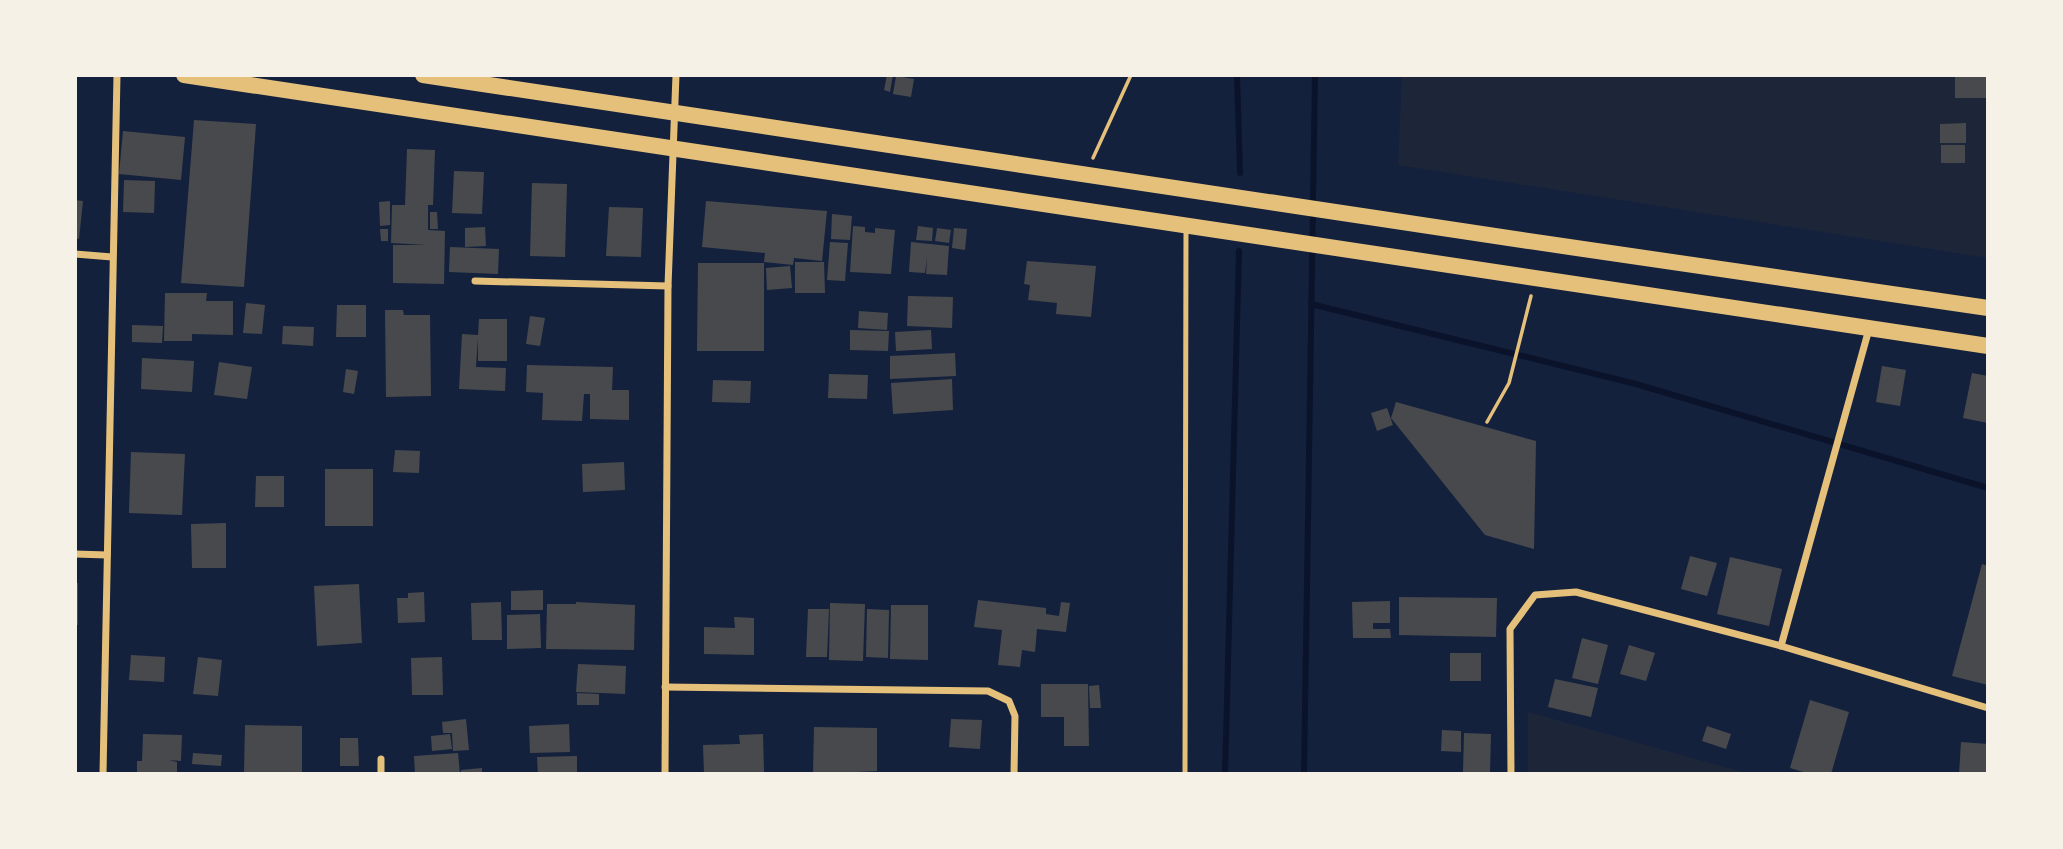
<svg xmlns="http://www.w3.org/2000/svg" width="2063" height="849" viewBox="0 0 2063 849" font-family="'Fira Sans Condensed',sans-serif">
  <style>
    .green { fill: #1d2539 }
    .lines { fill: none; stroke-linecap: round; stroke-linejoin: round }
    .stream { stroke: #0b132b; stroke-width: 6 }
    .building { fill: #48494c }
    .path { stroke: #e5c07b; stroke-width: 3.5 }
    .service { stroke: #e5c07b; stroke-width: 5 }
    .minor { stroke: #e5c07b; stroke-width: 7 }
    .primary { stroke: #e5c07b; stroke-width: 16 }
  </style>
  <rect width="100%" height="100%" fill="#14213d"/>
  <g class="green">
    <polygon points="1402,75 1988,75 1988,258 1398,165"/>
    <polygon points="1528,712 1750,774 1528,774"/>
  </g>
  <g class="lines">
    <g class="stream">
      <polyline points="1237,75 1240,173"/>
      <polyline points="1311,304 1636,384 1988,488"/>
      <polyline points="1225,774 1239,251"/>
      <polyline points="1304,774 1315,75"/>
    </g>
  </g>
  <g class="building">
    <polygon points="887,75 893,75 890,92 884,90"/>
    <rect x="1955" y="75" width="33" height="23"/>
    <polygon points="896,76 914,79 911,97 893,94"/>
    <polygon points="194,120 256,124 244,287 181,283"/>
    <polygon points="1966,123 1966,143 1940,143 1940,124"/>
    <polygon points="123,131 185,137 181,180 119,174"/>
    <rect x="1941" y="145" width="24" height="18"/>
    <polygon points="407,149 435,150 433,205 428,205 428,230 445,231 444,284 393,283 393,245 427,245 391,243 392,205 405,205"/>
    <polygon points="454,171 484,172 482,214 452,213"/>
    <polygon points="124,180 155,181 154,213 123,212"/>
    <polygon points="532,183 567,184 565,257 530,256"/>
    <polygon points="75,200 83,201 79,239 75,238"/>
    <polygon points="390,201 390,225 380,226 379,202"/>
    <polygon points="706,201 827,211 822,261 794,258 793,265 764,262 765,253 702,247"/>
    <polygon points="609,207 643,208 641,257 606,256"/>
    <polygon points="430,212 437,212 438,229 430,229"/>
    <polygon points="832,214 852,216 850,240 831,239"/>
    <polygon points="853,226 865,227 865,232 875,233 875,228 895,230 891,274 850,272"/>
    <polygon points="918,226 933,228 932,241 916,240"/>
    <polygon points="485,227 486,246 465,247 465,228"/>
    <polygon points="937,228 951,230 949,243 935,241"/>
    <polygon points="954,228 967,229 965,250 952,248"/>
    <polygon points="380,229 388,229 388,241 381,241"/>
    <polygon points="830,242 848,243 845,281 827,280"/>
    <polygon points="911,242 949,246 947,275 926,274 927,257 925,273 909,272"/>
    <polygon points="450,247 499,249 498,274 449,272"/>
    <polygon points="1027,261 1096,266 1091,317 1056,314 1057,303 1028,300 1030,285 1024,284"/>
    <polygon points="795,262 824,262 825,293 795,293"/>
    <polygon points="698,263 764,263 764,351 697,351"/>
    <polygon points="790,266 792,288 767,290 766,268"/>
    <polygon points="165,293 207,293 206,301 233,301 233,335 192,334 192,341 164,341"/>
    <polygon points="908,296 953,297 952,328 907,326"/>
    <polygon points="246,303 265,305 262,334 243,333"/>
    <polygon points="337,305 366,305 366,337 336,337"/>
    <polygon points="385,310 403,310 404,315 430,315 431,396 386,397"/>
    <polygon points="859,311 888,313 887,330 858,328"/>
    <polygon points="530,316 545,318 540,346 526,344"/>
    <polygon points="479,319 507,319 507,361 478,361 478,338 476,367 506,368 505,391 459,389 462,334 478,335"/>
    <polygon points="132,325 163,326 162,343 132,342"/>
    <polygon points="283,326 314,327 313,346 282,344"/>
    <polygon points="850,330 889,331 888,351 850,350"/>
    <polygon points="931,330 932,349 896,351 895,332"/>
    <polygon points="955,353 956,376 890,379 890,356"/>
    <polygon points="142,358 194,361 192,392 141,389"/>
    <polygon points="219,362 252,367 247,399 214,395"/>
    <polygon points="527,365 613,367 612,390 629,390 629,420 590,419 590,394 584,394 582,421 542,420 543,393 526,392"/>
    <polygon points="1882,366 1906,370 1900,406 1876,402"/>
    <polygon points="346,369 358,371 354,394 343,392"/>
    <polygon points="1972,373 1988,376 1988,423 1963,418"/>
    <polygon points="829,374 868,375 867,399 828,398"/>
    <polygon points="952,379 953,410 893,414 891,383"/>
    <polygon points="713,380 751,381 750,403 712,402"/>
    <polygon points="1396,402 1536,441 1534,549 1485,535 1391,418"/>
    <polygon points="1387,408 1393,425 1377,431 1371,413"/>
    <polygon points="395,450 420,451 419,473 393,472"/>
    <polygon points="131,452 185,454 182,515 129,513"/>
    <polygon points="624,462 625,490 583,492 582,464"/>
    <rect x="325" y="469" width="48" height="57"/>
    <polygon points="256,476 284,476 284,507 255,507"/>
    <polygon points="226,523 226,568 192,568 191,524"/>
    <polygon points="1690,556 1717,563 1707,596 1681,589"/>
    <polygon points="1730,557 1782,569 1769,626 1717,614"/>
    <polygon points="1982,564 1988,566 1988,685 1952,676"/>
    <rect x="75" y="583" width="3" height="42"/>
    <polygon points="359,584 362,643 317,646 314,586"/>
    <polygon points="543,590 543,610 511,610 511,591"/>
    <polygon points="424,592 425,622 398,623 397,598 408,598 408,593"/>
    <polygon points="1399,597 1497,598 1496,637 1399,635"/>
    <polygon points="978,600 1046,608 1046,614 1059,616 1061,602 1070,603 1066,632 1037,629 1035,652 1022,650 1020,667 998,665 1002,630 974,627"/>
    <polygon points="1390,601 1390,623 1373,623 1373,629 1390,629 1391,638 1353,638 1352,602"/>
    <polygon points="501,602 502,640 472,640 471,603"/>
    <polygon points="576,602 635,605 634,650 546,649 547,604 576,604"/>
    <polygon points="830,603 865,604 863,661 829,660"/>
    <polygon points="891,605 928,605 928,660 890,659"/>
    <polygon points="808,609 829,609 827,657 806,657"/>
    <polygon points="867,609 889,610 888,658 866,657"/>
    <polygon points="540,614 541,648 507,649 507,615"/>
    <polygon points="734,617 754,618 754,655 704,654 704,627 735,628"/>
    <polygon points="1582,638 1608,645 1598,684 1572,678"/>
    <polygon points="1629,645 1655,653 1646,681 1620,674"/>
    <rect x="1450" y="653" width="31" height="28"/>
    <polygon points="131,655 165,657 164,682 129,680"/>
    <polygon points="198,657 222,660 218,696 193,694"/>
    <polygon points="442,657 443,695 412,695 411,658"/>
    <polygon points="578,664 626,666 625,694 576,692"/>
    <polygon points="1555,679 1598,688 1591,717 1548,707"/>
    <polygon points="1041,684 1088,684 1089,746 1064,746 1064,717 1041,717"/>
    <polygon points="1099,685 1101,708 1090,708 1089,686"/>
    <polygon points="577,693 599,694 599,705 577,705"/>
    <polygon points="1810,700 1849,712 1831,774 1810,774 1790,768"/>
    <polygon points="466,719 469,750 453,751 452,733 443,733 442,722"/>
    <polygon points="951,719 982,720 980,749 949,747"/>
    <polygon points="569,724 570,752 530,753 529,726"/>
    <polygon points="245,725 302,726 302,774 244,774"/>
    <polygon points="1707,726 1731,734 1726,749 1702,741"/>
    <polygon points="814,727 877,728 877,771 813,774"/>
    <polygon points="1442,730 1461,731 1461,752 1441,751"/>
    <polygon points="1464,733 1491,734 1490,772 1463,772"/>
    <polygon points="143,734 182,735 181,761 169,760 177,762 177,773 137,772 137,761 142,761"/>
    <polygon points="450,734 452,749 432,751 431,736"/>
    <polygon points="763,734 764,772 704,773 703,745 740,744 739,735"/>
    <polygon points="340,738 358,738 359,766 340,766"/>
    <polygon points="1961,742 1988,744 1988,774 1959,774"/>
    <polygon points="193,753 222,755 221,766 192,764"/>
    <polygon points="458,753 460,774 415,774 414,756"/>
    <polygon points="577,756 577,774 538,774 537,757"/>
    <polygon points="482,768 482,774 461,774 461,770"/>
  </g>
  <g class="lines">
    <g class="path">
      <polyline points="1093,158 1131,75"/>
      <polyline points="1487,422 1509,383 1531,296"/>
    </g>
    <polyline class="service" points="1185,774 1186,226"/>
    <g class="minor">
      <polyline points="75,254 112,257"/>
      <polyline points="475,281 668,286"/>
      <polyline points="75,554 107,555"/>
      <polyline points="1781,646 1869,329"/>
      <polyline points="665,687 988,691 1009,701 1015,716 1014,774"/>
      <polyline points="103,774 117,75"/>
      <polyline points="381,774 381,759"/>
      <polyline points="665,774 668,286 676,75"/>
      <polyline points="1511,774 1510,629 1535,595 1576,592 1781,646 1988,708"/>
    </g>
    <g class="primary">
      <polyline points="184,75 1988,346"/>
      <path d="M423,75C945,154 1466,233 1988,308"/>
    </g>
  </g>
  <rect width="2063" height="849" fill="none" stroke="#f6f1e7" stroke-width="154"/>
</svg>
